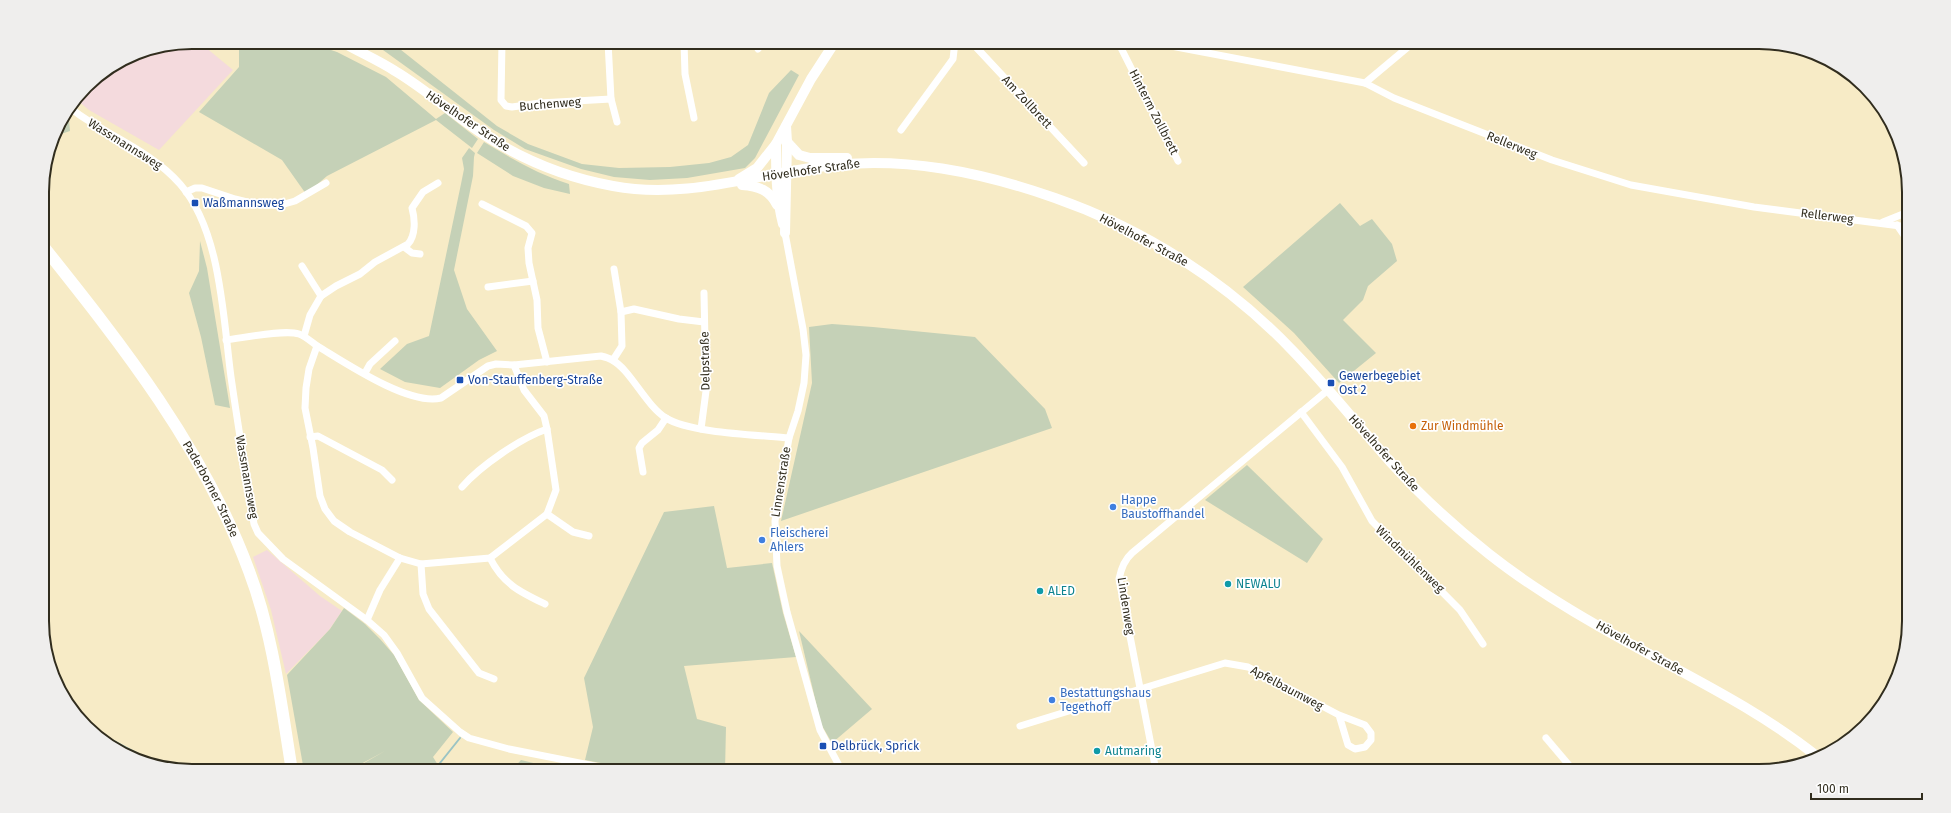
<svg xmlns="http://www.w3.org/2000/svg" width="1951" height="813" viewBox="0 0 1951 813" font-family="'Fira Sans',sans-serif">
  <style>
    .commercial { fill: #f4dadd }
    .green { fill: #c5d1b7 }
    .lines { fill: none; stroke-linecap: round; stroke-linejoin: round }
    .stream { stroke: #9bc4c4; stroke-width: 2 }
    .street { stroke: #fff; stroke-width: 7 }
    .secondary { stroke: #fff; stroke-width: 10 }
    .primary { stroke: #fff; stroke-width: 12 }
    .transit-dot { fill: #1a4fb4; stroke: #fff; stroke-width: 1.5 }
    .food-dot { fill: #e8710a; stroke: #fff; stroke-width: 1.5 }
    .shop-dot { fill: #3f7fe0; stroke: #fff; stroke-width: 1.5 }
    .culture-dot { fill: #0f9aa8; stroke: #fff; stroke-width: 1.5 }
    .labels { text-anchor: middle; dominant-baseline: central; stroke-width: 3.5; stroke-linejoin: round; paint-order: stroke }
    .street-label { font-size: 12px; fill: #312d1e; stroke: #fff }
    .transit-label { font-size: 12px; fill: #164399; stroke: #fff; text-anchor: start }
    .food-label { font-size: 12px; fill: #c56008; stroke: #fff; text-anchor: start }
    .shop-label { font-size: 12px; fill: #366cbe; stroke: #fff; text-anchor: start }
    .culture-label { font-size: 12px; fill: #0d838f; stroke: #fff; text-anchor: start }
    .rim { fill: none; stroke: #312d1e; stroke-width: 2 }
  </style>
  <rect width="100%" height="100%" fill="#f7ebc6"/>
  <g class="commercial">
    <polygon points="192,42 199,42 233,70 159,150 89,110 77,100 93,79 135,53"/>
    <polygon points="267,550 320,596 342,611 329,630 286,674 271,610 253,557"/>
  </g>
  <g class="green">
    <polygon points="239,42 307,42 337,52 386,77 436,119 445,113 478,139 472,148 436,120 327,176 306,194 282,160 199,112 239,67"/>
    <polygon points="368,42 391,42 497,126 528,144 582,164 619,168 670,167 709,163 731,157 748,145 769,93 791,70 799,75 755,158 745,168 687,178 650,180 614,177 581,169 525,149 494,130 383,50"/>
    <polygon points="65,116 69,120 70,131 55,136 57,126"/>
    <path d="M484,142C512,159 538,174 569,184L570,194L544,188L513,176L477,153Z"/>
    <polygon points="469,148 475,153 474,157 473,176 454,270 467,309 497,351 479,360 440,388 405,382 380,369 407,344 429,336 461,184 464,169 462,158"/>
    <polygon points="1340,203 1360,226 1372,219 1392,244 1397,261 1368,286 1363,300 1343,320 1376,353 1339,383 1294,333 1243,287"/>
    <polygon points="200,241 207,268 230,408 215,405 201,337 189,293 199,271"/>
    <polygon points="832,324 873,327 975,337 1045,409 1052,428 781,521 812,383 809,327"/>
    <polygon points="1247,465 1323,539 1307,563 1205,500"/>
    <polygon points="714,506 727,568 772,563 783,613 796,657 684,666 697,719 726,727 725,771 643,771 585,760 593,727 584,678 664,512"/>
    <polygon points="344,608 365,624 380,639 394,655 419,700 453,732 433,757 438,765 437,771 350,771 385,751 348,771 304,771 287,675 330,629"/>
    <polygon points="799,631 872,709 832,743 821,724"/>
    <polygon points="521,760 566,771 511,771"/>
  </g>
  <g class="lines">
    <g class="stream">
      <polyline points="89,728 138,754 149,764"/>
      <polyline points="439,771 440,763 460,738"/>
    </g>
    <g class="street">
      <polyline points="502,42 501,100 506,106 512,107 540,103 611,99"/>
      <polyline points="608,42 611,99 617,122"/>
      <polyline points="684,42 685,74 694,118"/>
      <polyline points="754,42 758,49"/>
      <polyline points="969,42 974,45 1084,163"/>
      <polyline points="1118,42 1178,161"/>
      <polyline points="1150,42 1365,83 1394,98 1552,160 1631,185 1754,207 1908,227"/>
      <polyline points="1365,83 1414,42"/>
      <path d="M71,108C80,117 93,123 104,130C130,145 159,160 180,184C221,231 223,317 231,377C238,426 246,475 254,524L258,533L283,559L367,620L384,635L397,653L422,698L460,732L469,738L509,749L620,771"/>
      <polyline points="901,130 953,59 955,42"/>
      <polyline points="186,192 195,188 202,188 235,199 260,205 281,205 295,201 326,183"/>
      <polyline points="482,204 526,226 532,233 528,248 529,263 537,300 538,328 547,362"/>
      <polyline points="1883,222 1908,212"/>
      <polyline points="1897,225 1908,241"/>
      <polyline points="785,233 803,329 806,355 804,383 798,411 789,438 775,521 777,566 787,612 820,730 842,771"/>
      <polyline points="404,247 412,253 420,254"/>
      <polyline points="302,266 321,296"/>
      <polyline points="488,287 533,281"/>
      <polyline points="621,312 634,309 679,319 704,322"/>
      <path d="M304,336L310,315L321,296L336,286L360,274L375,262L408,244C416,235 415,219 412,208L423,192L438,183"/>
      <path d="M226,340C243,338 285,329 299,334C307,337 312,343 319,347C347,364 410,406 441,398L488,366L496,364L514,365L601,356C605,357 609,358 612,360C630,369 646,406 666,418C689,433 759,435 789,438"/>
      <polyline points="317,346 309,369 306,388 305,408 313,448 320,496 325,509 334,521 350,532 400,558 421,564 490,558 547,514 556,490 547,429 544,416 524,390 514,365"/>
      <polyline points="613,360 622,346 621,312 614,269"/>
      <polyline points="365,373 370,364 395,341"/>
      <polyline points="1301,412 1342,467 1372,521 1460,610 1483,644"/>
      <polyline points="701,429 706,391 704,293"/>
      <polyline points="310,437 318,436 382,470 392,480"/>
      <polyline points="643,472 639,448 642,443 658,430 666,418"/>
      <path d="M462,487C480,466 521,438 547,429"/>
      <polyline points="547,514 573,532 589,536"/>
      <path d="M490,558C503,584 520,592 545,604"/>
      <polyline points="421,564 423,594 429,609 479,673 494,679"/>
      <polyline points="367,620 380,590 400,558"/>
      <polyline points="1020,726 1225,663 1248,667 1339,715 1365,725 1371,733 1371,740 1365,747 1355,749 1348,745 1339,715"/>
      <polyline points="1546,738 1574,771"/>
      <path d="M1156,771L1119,579C1121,569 1124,560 1132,553L1328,390"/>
    </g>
    <g class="secondary">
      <path d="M342,42C359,52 378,60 395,71C427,90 455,116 486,136C525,161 568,178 613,186C686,200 755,174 826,166C904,156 981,172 1055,198C1144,229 1226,281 1292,350C1328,387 1360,428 1394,466C1423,498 1455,527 1489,554C1532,588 1579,616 1627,642C1692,678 1759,710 1818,757"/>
      <polyline points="787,142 799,155 810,158 847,158"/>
      <path d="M776,144C776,171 776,197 783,224"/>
      <polyline points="739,179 757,168 776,144 811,79 835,42"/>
      <path d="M742,185C758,186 770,190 777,205"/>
      <polyline points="785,233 787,142 786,126"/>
    </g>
    <path class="primary" id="s1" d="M43,246C123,346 204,449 249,571C273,634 281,704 292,771"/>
  </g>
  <g class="transit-dot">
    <rect x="191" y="199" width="8" height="8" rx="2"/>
    <rect x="456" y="376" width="8" height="8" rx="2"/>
    <rect x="1327" y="379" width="8" height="8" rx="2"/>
    <rect x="819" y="742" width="8" height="8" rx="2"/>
  </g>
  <circle class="food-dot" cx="1413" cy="426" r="4"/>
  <g class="shop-dot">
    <circle cx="1113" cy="507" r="4"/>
    <circle cx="762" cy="540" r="4"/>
    <circle cx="1052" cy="700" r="4"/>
  </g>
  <g class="culture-dot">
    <circle cx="1228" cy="584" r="4"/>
    <circle cx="1040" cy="591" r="4"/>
    <circle cx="1097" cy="751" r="4"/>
  </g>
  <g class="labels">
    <g class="street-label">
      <text transform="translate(1027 102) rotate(47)">Am Zollbrett</text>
      <text transform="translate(550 104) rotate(-5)">Buchenweg</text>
      <text transform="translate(1154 112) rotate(63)">Hinterm Zollbrett</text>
      <text transform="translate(468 121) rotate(34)">Hövelhofer Straße</text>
      <text transform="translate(125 144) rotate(32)">Wassmannsweg</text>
      <text transform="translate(1512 145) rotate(22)">Rellerweg</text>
      <text transform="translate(811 170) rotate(-8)">Hövelhofer Straße</text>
      <text transform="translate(1827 216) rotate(7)">Rellerweg</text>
      <text transform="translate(1144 240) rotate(28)">Hövelhofer Straße</text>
      <text transform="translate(705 361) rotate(-91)">Delpstraße</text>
      <text transform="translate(1384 453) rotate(48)">Hövelhofer Straße</text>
      <text transform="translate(247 477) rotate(80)">Wassmannsweg</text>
      <text transform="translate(781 482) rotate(-81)">Linnenstraße</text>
      <text stroke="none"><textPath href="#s1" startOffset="296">Paderborner Straße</textPath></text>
      <text transform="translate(1410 559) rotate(44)">Windmühlenweg</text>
      <text transform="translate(1126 606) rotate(81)">Lindenweg</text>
      <text transform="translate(1640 648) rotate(29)">Hövelhofer Straße</text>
      <text transform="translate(1287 688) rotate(28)">Apfelbaumweg</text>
    </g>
    <g class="transit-label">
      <text x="203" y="203">Waßmannsweg</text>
      <text x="1339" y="376">Gewerbegebiet<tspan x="1339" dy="14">Ost 2</tspan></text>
      <text x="468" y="380">Von-Stauffenberg-Straße</text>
      <text x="831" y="746">Delbrück, Sprick</text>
    </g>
    <g class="food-label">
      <text x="1421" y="426">Zur Windmühle</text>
    </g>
    <g class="shop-label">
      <text x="1121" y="500">Happe<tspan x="1121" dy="14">Baustoffhandel</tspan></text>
      <text x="770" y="533">Fleischerei<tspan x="770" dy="14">Ahlers</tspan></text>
      <text x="1060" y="693">Bestattungshaus<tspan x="1060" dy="14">Tegethoff</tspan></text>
    </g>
    <g class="culture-label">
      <text x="1236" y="584">NEWALU</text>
      <text x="1048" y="591">ALED</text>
      <text x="1105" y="751">Autmaring</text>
    </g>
  </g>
  <path d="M0 0H1951V813H0ZM192 49H1759A143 143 0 0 1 1902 192V621A143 143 0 0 1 1759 764H192A143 143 0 0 1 49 621V192A143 143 0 0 1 192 49Z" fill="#efeeed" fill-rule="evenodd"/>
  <path class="rim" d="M192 49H1759A143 143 0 0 1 1902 192V621A143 143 0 0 1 1759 764H192A143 143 0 0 1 49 621V192A143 143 0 0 1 192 49Z"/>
  <path d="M1811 793v6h111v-6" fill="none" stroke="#312d1e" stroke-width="2"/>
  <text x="1817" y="793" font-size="12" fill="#312d1e" stroke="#ffffff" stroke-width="3" paint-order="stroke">100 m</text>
</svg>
